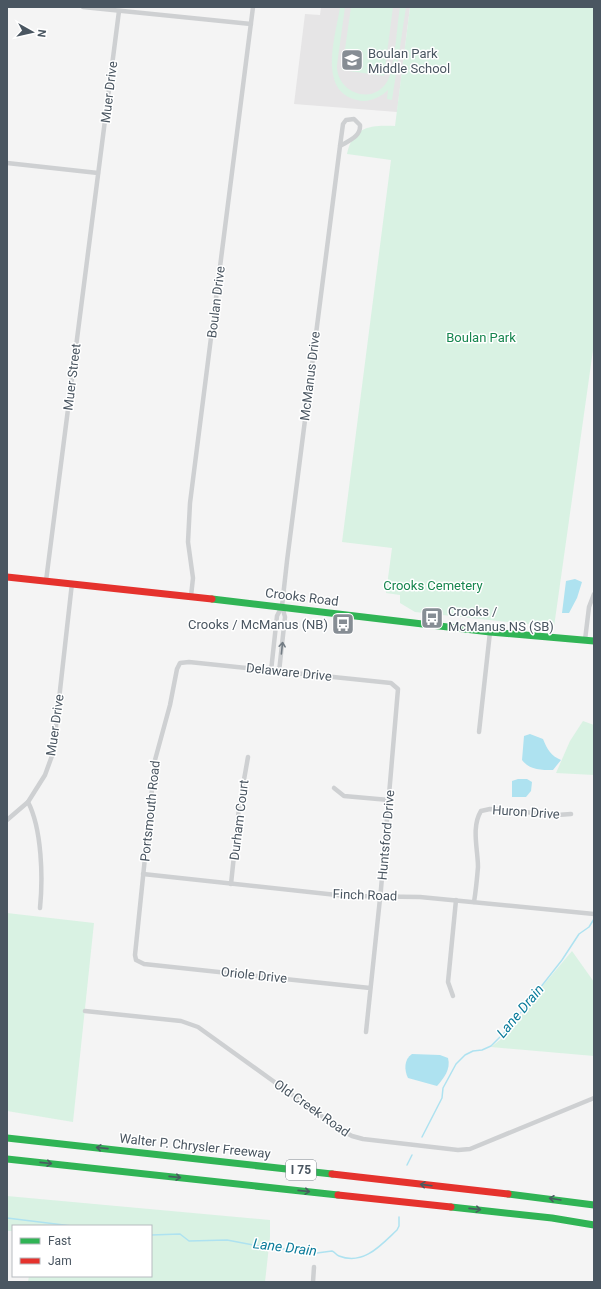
<svg xmlns="http://www.w3.org/2000/svg" width="601" height="1289" viewBox="0 0 601 1289" font-family="Roboto,sans-serif">
  <style>
    .education { fill: #e6e5e6 }
    .green { fill: #d9f2e3 }
    .water { fill: #aee2f0 }
    .lines { fill: none; stroke-linecap: round; stroke-linejoin: round }
    .stream { stroke: #aee2f0; stroke-width: 1.5 }
    .street { stroke: #ced0d2; stroke-width: 4.5 }
    .fast { stroke: #30b455; stroke-width: 7 }
    .jam { stroke: #e5322d; stroke-width: 7 }
    .oneway { stroke: #727b83 }
    .oneway2 { stroke: #495b60 }
    .labels { text-anchor: middle; dominant-baseline: central; stroke-width: 3; stroke-linejoin: round; paint-order: stroke }
    .shield { fill: #fff; stroke: #808990; stroke-width: 1 }
    .shield-label { font-size: 12px; font-weight: bold; fill: #4a5661 }
    .poi-label { font-size: 13px; fill: #4a5661; stroke: #fff; text-anchor: start }
    .street-label { font-size: 13px; fill: #4a5661; stroke: #fff }
    .park-label { font-size: 13px; fill: #17864f; stroke: #fff }
    .water-label { font-size: 14px; font-style: italic; fill: #0c7c9b; stroke: #fff }
  </style>
  <rect width="100%" height="100%" fill="#f4f4f4"/>
  <polygon class="education" points="321,7 410,7 397,112 294,104 305,14 320,15"/>
  <g class="green">
    <path d="M340,7H345L337,65C336,93 374,107 388,80C395,66 397,24 400,7H406L392,100L387,99L388,90C380,98 368,103 357,100C317,91 336,35 340,7Z"/>
    <polygon points="351,7 393,7 384,76 342,70"/>
    <path d="M410,7H594V343L554,627L415,612L400,603V595L386,593L392,548L342,542L391,160L347,154C353,126 371,125 395,126Z"/>
    <polygon points="583,721 594,725 594,775 556,773 570,741"/>
    <polygon points="7,913 94,923 73,1122 7,1111"/>
    <polygon points="572,951 594,982 594,1056 491,1047 509,1033 545,983"/>
    <polygon points="7,1196 270,1220 270,1237 265,1282 28,1282 29,1276 151,1276 151,1226 13,1226 13,1231 7,1231"/>
  </g>
  <g class="water">
    <polygon points="575,579 582,582 577,598 569,613 562,613 566,581"/>
    <path d="M530,734L543,739C547,749 551,756 561,760L553,770C540,770 530,770 522,760L524,736Z"/>
    <polygon points="518,779 527,779 532,782 531,791 526,797 512,797 512,781"/>
    <path d="M412,1054L440,1055L448,1058C451,1069 444,1078 437,1086L408,1078C404,1070 404,1059 412,1054Z"/>
  </g>
  <g class="lines">
    <g class="stream">
      <polyline points="422,1137 442,1098 443,1088 456,1064 465,1055 473,1051 482,1050 491,1046 507,1030 562,960 579,934 589,927 594,919"/>
      <polyline points="407,1165 412,1155"/>
      <polyline points="7,1218 72,1226"/>
      <polyline points="120,1226 124,1226"/>
      <path d="M151,1235L180,1234L189,1241L227,1240L259,1246L317,1253L332,1251C335,1252 336,1255 339,1256C364,1266 382,1244 397,1230L399,1226V1217"/>
    </g>
    <g class="street">
      <polyline points="83,7 251,24"/>
      <polyline points="7,163 98,173"/>
      <polyline points="46,581 119,11"/>
      <polyline points="191,596 193,578 188,542 190,503 253,7"/>
      <polyline points="585,640 589,607 594,594"/>
      <path d="M271,671L277,616L282,606L287,561L340,146L343,124L346,120L354,119L360,125C361,137 348,141 340,146"/>
      <polyline points="279,672 285,617 282,606"/>
      <polyline points="479,732 490,632"/>
      <polyline points="334,788 344,796 389,800"/>
      <polyline points="7,820 28,802"/>
      <polyline points="143,874 346,896 420,897 594,914"/>
      <polyline points="231,884 239,808 248,757"/>
      <path d="M474,902C476,890 477,879 478,867C478,850 471,827 481,811L490,809L557,815L571,814"/>
      <path d="M40,908C43,878 42,829 28,802L45,775L53,753L72,583"/>
      <polyline points="453,996 448,982 456,900"/>
      <polyline points="85,1011 181,1021 198,1027 341,1130 352,1136 363,1139 458,1150 470,1149 594,1098"/>
      <polyline points="366,1032 381,889 398,689 391,683 189,662 180,663 177,669 170,705 155,760 135,955 136,960 144,964 370,988"/>
      <polyline points="313,1282 314,1267"/>
    </g>
    <g class="fast">
      <polyline points="212,599 490,632 594,641"/>
      <polyline points="7,1138 332,1174"/>
      <polyline points="7,1159 338,1195"/>
      <polyline points="508,1194 594,1205"/>
      <polyline points="451,1207 552,1218 594,1225"/>
    </g>
    <g class="jam">
      <polyline points="7,577 212,599"/>
      <polyline points="332,1174 508,1194"/>
      <polyline points="338,1195 451,1207"/>
    </g>
  </g>
  <defs><path id="oneway-shaft" d="M-6 0H5M1.5-3L5.5 0L1.5 3" fill="none" stroke-width="1.6" stroke-linecap="round" stroke-linejoin="round"/></defs>
  <use class="oneway" href="#oneway-shaft" transform="translate(282 648) rotate(-84)"/>
  <g class="oneway2">
    <use href="#oneway-shaft" transform="translate(102 1148) rotate(-174)"/>
    <use href="#oneway-shaft" transform="translate(46 1163) rotate(6)"/>
    <use href="#oneway-shaft" transform="translate(175 1177) rotate(6)"/>
    <use href="#oneway-shaft" transform="translate(426 1185) rotate(-173)"/>
    <use href="#oneway-shaft" transform="translate(304 1191) rotate(6)"/>
    <use href="#oneway-shaft" transform="translate(555 1199) rotate(-171)"/>
    <use href="#oneway-shaft" transform="translate(475 1209) rotate(6)"/>
  </g>
  <defs>
    <g id="school-square" transform="scale(1.15)"><rect x="-9" y="-9" width="18" height="18" rx="4" fill="#868d94" stroke="#fff"/><path d="M0-5L7-2L0 1L-7-2ZM-4 1L0 2.5L4 1V4Q0 6-4 4Z" fill="#fff"/></g>
    <g id="bus-square" transform="scale(1.15)"><rect x="-9" y="-9" width="18" height="18" rx="4" fill="#868d94" stroke="#fff"/><path d="M-5-6H5V4H4V6H2V4H-2V6H-4V4H-5ZM-3.5-4V0h7V-4ZM-3.5 1.2v1.5H-2V1.2ZM2 1.2v1.5H3.5V1.2Z" fill="#fff"/></g>
  </defs>
  <g fill-rule="evenodd">
    <use href="#school-square" x="352" y="60"/>
    <use href="#bus-square" x="432" y="618"/>
    <use href="#bus-square" x="343" y="624"/>
  </g>
  <g class="labels">
    <rect class="shield" x="286" y="1160" width="30" height="20" rx="3"/>
    <g class="shield-label">
      <text x="301" y="1170">I 75</text>
    </g>
    <g class="poi-label">
      <text x="368" y="53">Boulan Park<tspan x="368" dy="15">Middle School</tspan></text>
      <text x="448" y="611">Crooks /<tspan x="448" dy="15">McManus NS (SB)</tspan></text>
      <text x="328" y="624" text-anchor="end">Crooks / McManus (NB)</text>
    </g>
    <g class="street-label">
      <text transform="translate(109 92) rotate(-83)">Muer Drive</text>
      <text transform="translate(216 302) rotate(-83)">Boulan Drive</text>
      <text transform="translate(310 376) rotate(-83)">McManus Drive</text>
      <text transform="translate(72 377) rotate(-83)">Muer Street</text>
      <text transform="translate(302 597) rotate(7)">Crooks Road</text>
      <text transform="translate(289 672) rotate(6)">Delaware Drive</text>
      <text transform="translate(55 725) rotate(-82)">Muer Drive</text>
      <text transform="translate(150 811) rotate(-84)">Portsmouth Road</text>
      <text transform="translate(526 812) rotate(4)">Huron Drive</text>
      <text transform="translate(239 820) rotate(-83)">Durham Court</text>
      <text transform="translate(386 835) rotate(-85)">Huntsford Drive</text>
      <text transform="translate(365 895) rotate(2)">Finch Road</text>
      <text transform="translate(254 975) rotate(6)">Oriole Drive</text>
      <text transform="translate(312 1108) rotate(35)">Old Creek Road</text>
      <text transform="translate(195 1146) rotate(6)">Walter P. Chrysler Freeway</text>
    </g>
    <g class="park-label">
      <text x="481" y="337">Boulan Park</text>
      <text x="433" y="585">Crooks Cemetery</text>
    </g>
    <g class="water-label">
      <text transform="translate(520 1011) rotate(-50)">Lane Drain</text>
      <text transform="translate(285 1247) rotate(7)">Lane Drain</text>
    </g>
  </g>
  <rect width="601" height="1289" fill="none" stroke="#4a5661" stroke-width="16"/>
  <rect x="12" y="1225" width="140" height="52" fill="#ffffff" stroke="#b7bbc0"/>
  <rect x="20" y="1238" width="20" height="6" fill="#30b455" stroke="#b7bbc0"/>
  <text x="48" y="1245" font-size="12" fill="#4a5661">Fast</text>
  <rect x="20" y="1258" width="20" height="6" fill="#e5322d" stroke="#b7bbc0"/>
  <text x="48" y="1265" font-size="12" fill="#4a5661">Jam</text>
  <g transform="translate(32 32) rotate(98)" stroke="#ffffff" stroke-width="3" paint-order="stroke">
  <path d="M0-3L7 15L0 10L-7 15Z" fill="#4a5661"/>
  <text y="-6" font-size="11" font-weight="bold" text-anchor="middle" fill="#4a5661">N</text>
  </g>
</svg>
